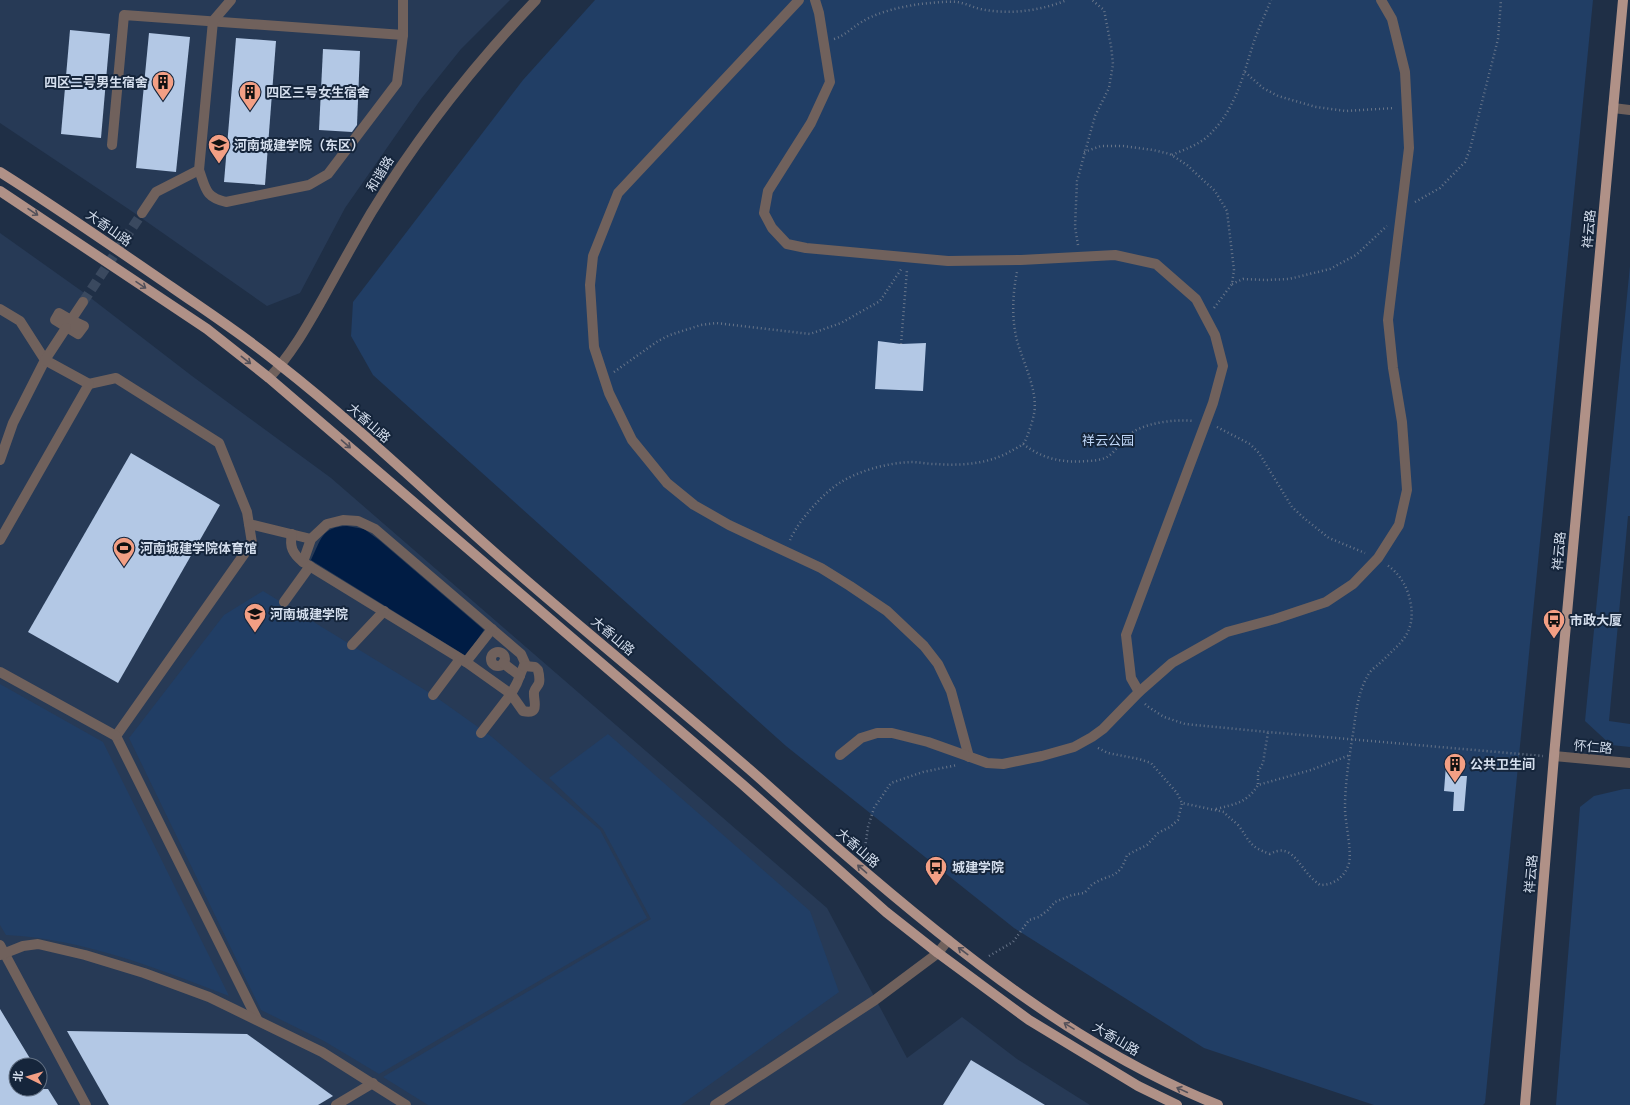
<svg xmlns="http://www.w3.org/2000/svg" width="1630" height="1105" viewBox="0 0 1630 1105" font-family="Poppins,'Noto Sans SC',sans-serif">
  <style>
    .built { fill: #273a56; fill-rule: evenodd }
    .green { fill: #213e65 }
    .water { fill: #001c44 }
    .building { fill: #b3c8e5 }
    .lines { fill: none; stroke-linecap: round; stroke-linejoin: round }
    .minor-tunnel { stroke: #3a495f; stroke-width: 10; stroke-dasharray: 10 5; stroke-linecap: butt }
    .path { stroke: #687589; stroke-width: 2.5; stroke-dasharray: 1 3; stroke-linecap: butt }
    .minor { stroke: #70615c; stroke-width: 10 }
    .major { stroke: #b09187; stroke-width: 10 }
    .oneway { stroke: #535059 }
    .labels { text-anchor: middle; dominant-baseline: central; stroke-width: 4; stroke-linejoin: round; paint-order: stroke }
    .poi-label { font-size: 13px; font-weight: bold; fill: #d4deed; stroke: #15253b; text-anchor: start }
    .street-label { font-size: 13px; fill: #d4deed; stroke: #15253b }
    .park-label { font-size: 13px; fill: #c0d8f9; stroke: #15253b }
  </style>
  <rect width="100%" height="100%" fill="#1f2f46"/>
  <g class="built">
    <polygon points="0,0 510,0 461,49 421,99 345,208 300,293 267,306 130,210 0,123"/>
    <path d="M0,233L83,292L192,376L331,478L827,908L907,1058L962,1017L1017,1059L1090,1105H0ZM16,1065H40V1089H16Z"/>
  </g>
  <g class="green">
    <polygon points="595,0 1593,0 1485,1103 1483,1105 1374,1105 1204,1048 1014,928 786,746 373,375 351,336 353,302 523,80"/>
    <polygon points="1630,266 1630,516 1628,516 1609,721 1630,724 1630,747 1611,745 1585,721"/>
    <polygon points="263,591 433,695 492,737 600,830 647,918 379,1074 324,1041 261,1010 129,738 224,615"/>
    <path d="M0,684L103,742L229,996C156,968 84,939 6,935L0,925Z"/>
    <polygon points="608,734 810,911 839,992 681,1105 428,1105 383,1077 651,919 603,829 549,778"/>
    <polygon points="1624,789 1630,789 1630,1105 1556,1105 1580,807 1594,796"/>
  </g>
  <path class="water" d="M347,526L364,529L379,540L484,630L466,656L311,560C321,540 321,527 347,526Z"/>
  <g class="building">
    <polygon points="70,30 110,34 101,138 61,134"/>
    <polygon points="149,33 190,37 176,172 136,168"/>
    <polygon points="236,38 276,41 265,185 224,182"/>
    <polygon points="323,49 360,51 357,125 352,132 319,130"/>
    <polygon points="878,341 901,344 926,343 923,391 875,389"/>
    <polygon points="131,453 220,505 118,683 28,632"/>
    <polygon points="1446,765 1459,767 1458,776 1467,776 1464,811 1453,811 1454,792 1444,791"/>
    <polygon points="0,1009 34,1065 16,1065 16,1089 48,1089 58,1105 0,1105"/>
    <polygon points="67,1031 247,1034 333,1096 318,1105 109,1105"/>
    <polygon points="971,1060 1045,1105 943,1105"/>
  </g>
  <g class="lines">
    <polyline class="minor-tunnel" points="83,302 142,213"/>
    <g class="path">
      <path d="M834,39C846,35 850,29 860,23C877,12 900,7 920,4C932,3 945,1 957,2C965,3 972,7 980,9C1009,15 1040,11 1067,0"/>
      <polyline points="1245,72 1263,88 1278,96 1316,107 1346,111 1394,108"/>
      <polyline points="1084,152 1101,146 1123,146 1153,150 1170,154 1187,165 1215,191 1227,211 1234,270 1232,284 1214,308"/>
      <path d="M1172,155C1183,150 1198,145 1207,137C1233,113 1241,83 1251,51C1256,34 1264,17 1271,0"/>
      <polyline points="1415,202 1440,188 1465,162 1470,149 1498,39 1501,0"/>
      <polyline points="1078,245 1075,227 1077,181 1095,116 1109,88 1113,64 1111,46 1104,10 1092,0"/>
      <polyline points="1232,284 1243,279 1266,280 1289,279 1330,269 1356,255 1387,226"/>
      <polyline points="901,344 907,270"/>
      <polyline points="614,372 658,341 670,335 701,325 716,323 810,334 841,323 880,301 902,268"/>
      <polyline points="1217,427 1250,444 1259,453 1292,507 1305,519 1329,538 1365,553"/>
      <path d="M1023,444C1043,459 1062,463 1087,461C1094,461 1101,460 1107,457C1115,453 1120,442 1126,437C1141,423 1173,419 1193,421"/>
      <path d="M790,540C798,521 824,492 841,482C861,470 888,463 911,462C919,462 927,464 935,464C961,466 989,464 1011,451C1015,449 1021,446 1024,443C1028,436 1032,423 1034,414C1038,394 1026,368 1020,350C1011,326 1012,297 1017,272"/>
      <polyline points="1145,704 1147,706 1164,717 1185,724 1268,732 1543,756"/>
      <path d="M1098,748L1108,753L1139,759L1151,763L1177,793L1182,803L1224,812C1228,817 1233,820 1238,825C1251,842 1248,846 1270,854C1289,843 1297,861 1308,874C1311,878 1316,882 1320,885C1334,885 1345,877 1349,863C1352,849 1345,823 1345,808C1345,781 1350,753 1354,727C1356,710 1359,691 1367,677C1369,672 1375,667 1379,664C1401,642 1417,633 1410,600C1407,586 1399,573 1387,565"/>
      <polyline points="1258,784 1258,772 1263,763 1268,732"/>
      <path d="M1216,809C1235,804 1247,803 1258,785L1311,770L1350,755"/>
      <polyline points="864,855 868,827 874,808 891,783 923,772 957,765"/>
      <path d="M989,956L1013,942L1029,920L1039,917L1048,910L1055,902L1072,895L1084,893C1087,891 1090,886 1093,884C1110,873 1119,880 1127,855L1147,845L1158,833L1170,827L1178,820L1182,803"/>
    </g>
    <g class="minor">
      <polyline points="799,0 618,193 593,256 590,285 594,347 609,393 632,440 667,483 694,505 729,525 821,568 850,586 887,611 924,646 938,664 951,691 969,757"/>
      <polyline points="815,0 819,13 830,82 811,123 768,191 764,213 772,228 787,244 806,248 948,261 1021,260 1115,255 1156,264 1196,299 1215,335 1223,366 1213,403 1126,635 1131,678 1139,692"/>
      <polyline points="403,35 403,0"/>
      <polyline points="1613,108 1630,110"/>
      <path d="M112,145L124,15L403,35L397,83L328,174L309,185L226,202C205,197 206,189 199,170"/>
      <polyline points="142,213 156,192 199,170 213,21 231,0"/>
      <polyline points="0,309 20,321 45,360 13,423 0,460"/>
      <polyline points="71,320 84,326 78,334 55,320 59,313 71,320 83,302"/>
      <path d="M269,378C291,355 306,328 322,300C338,271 354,242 371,213C418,136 474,65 536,0"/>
      <polyline points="89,384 116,378 219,443 247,512 252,543 116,736 257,1019"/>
      <polyline points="249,524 311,539 327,524 343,520 358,521 375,529 521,654 525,663 517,683 511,694 466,662 303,562 311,539"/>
      <path d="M292,534C289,547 293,554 303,562"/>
      <polyline points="0,540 89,384 45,360 66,328"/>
      <polyline points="284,602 310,566"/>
      <polyline points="352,645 384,611"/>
      <circle cx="498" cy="659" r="7"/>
      <polyline points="466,662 492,629"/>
      <polyline points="503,663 520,676"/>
      <polyline points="0,672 116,736"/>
      <polyline points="433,695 460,659"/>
      <path d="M481,733L511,694L523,711C541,715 533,701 534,692C535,688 538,686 539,683C540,679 539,674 538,670L535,667L524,666"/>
      <polyline points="840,755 861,738 877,733 892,733 928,742 987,763 1003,764 1042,756 1074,747 1092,737 1103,729 1139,692 1172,663 1227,632 1275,619 1326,602 1353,584 1378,558 1399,525 1407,490 1402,422 1393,368 1388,320 1409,148 1405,72 1392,19 1381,0"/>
      <polyline points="1554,756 1630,763"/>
      <polyline points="0,945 86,1105"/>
      <polyline points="0,955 23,946 38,944 85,955 144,973 209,997 322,1052 406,1105"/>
      <polyline points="336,1105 373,1083"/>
      <polyline points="715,1105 875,1000 938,953 948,940"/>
    </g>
    <g class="major">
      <path d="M0,172C59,209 116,249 173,288C209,313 246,337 280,365C363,430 439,505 519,574C595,640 673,703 749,769C780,796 810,824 841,851C954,949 1078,1049 1218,1105"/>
      <polyline points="0,191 207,329 269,378 742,784 886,912 938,953 1029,1020 1138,1086 1177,1105"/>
      <polyline points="1525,1105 1554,756 1623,0"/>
    </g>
  </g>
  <defs><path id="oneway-shaft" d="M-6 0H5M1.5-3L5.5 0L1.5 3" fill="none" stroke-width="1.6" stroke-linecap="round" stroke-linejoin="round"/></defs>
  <g class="oneway">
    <use href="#oneway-shaft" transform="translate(33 212) rotate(34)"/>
    <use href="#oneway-shaft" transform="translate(141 285) rotate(34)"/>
    <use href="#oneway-shaft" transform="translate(246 360) rotate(38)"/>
    <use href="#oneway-shaft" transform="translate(346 444) rotate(41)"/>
    <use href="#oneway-shaft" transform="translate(862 869) rotate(-139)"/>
    <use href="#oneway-shaft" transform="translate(963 951) rotate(-143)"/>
    <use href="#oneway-shaft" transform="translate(1069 1026) rotate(-148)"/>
    <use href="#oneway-shaft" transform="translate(1182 1090) rotate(-155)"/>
  </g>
  <defs>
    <g id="building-pin" transform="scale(1.15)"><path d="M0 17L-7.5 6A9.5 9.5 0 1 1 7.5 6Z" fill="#f39f84" stroke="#15253b"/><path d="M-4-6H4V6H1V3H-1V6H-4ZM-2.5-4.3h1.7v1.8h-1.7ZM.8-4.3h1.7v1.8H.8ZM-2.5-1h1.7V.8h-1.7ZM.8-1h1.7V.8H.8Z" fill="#111"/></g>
    <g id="university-pin" transform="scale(1.15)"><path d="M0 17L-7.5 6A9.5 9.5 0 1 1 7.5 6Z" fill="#f39f84" stroke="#15253b"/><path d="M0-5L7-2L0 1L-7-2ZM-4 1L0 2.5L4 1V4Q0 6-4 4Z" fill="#111"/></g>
    <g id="stadium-pin" transform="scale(1.15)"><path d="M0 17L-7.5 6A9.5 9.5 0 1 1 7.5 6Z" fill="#f39f84" stroke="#15253b"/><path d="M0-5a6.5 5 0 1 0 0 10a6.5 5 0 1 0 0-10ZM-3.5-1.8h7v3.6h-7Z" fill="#111"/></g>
    <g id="bus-pin" transform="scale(1.15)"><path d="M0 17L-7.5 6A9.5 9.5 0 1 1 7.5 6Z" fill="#f39f84" stroke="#15253b"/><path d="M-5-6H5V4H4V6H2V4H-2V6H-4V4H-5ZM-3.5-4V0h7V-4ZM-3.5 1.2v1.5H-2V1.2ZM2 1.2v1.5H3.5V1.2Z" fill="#111"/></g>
  </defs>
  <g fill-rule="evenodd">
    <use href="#building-pin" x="163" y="82"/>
    <use href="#building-pin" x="250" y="92"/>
    <use href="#university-pin" x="219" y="145"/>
    <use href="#stadium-pin" x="124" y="548"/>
    <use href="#university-pin" x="255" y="614"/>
    <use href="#bus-pin" x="1554" y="620"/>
    <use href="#building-pin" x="1455" y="764"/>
    <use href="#bus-pin" x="936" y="867"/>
  </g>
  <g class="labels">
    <g class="poi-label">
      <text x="148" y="82" text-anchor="end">四区二号男生宿舍</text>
      <text x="266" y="92">四区三号女生宿舍</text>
      <text x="234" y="145">河南城建学院（东区）</text>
      <text x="140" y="548">河南城建学院体育馆</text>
      <text x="270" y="614">河南城建学院</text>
      <text x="1570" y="620">市政大厦</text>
      <text x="1470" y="764">公共卫生间</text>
      <text x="952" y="867">城建学院</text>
    </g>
    <g class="street-label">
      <text transform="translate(380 174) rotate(-58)">和谐路</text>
      <text transform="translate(109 228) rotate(35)">大香山路</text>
      <text transform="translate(1589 229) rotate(-85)">祥云路</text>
      <text transform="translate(369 423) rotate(41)">大香山路</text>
      <text transform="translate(1559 551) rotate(-85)">祥云路</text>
      <text transform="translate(613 636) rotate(40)">大香山路</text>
      <text transform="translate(1593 747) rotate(5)">怀仁路</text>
      <text transform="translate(858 848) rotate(41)">大香山路</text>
      <text transform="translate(1531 874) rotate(-85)">祥云路</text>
      <text transform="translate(1116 1039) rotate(31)">大香山路</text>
    </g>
    <g class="park-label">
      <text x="1108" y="440">祥云公园</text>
    </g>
  </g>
  <g transform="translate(28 1077) rotate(275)"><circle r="19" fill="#15253b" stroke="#616f82"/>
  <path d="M0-3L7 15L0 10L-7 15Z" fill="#f39f84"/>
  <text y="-6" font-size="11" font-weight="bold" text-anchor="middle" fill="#d4deed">北</text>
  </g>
</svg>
